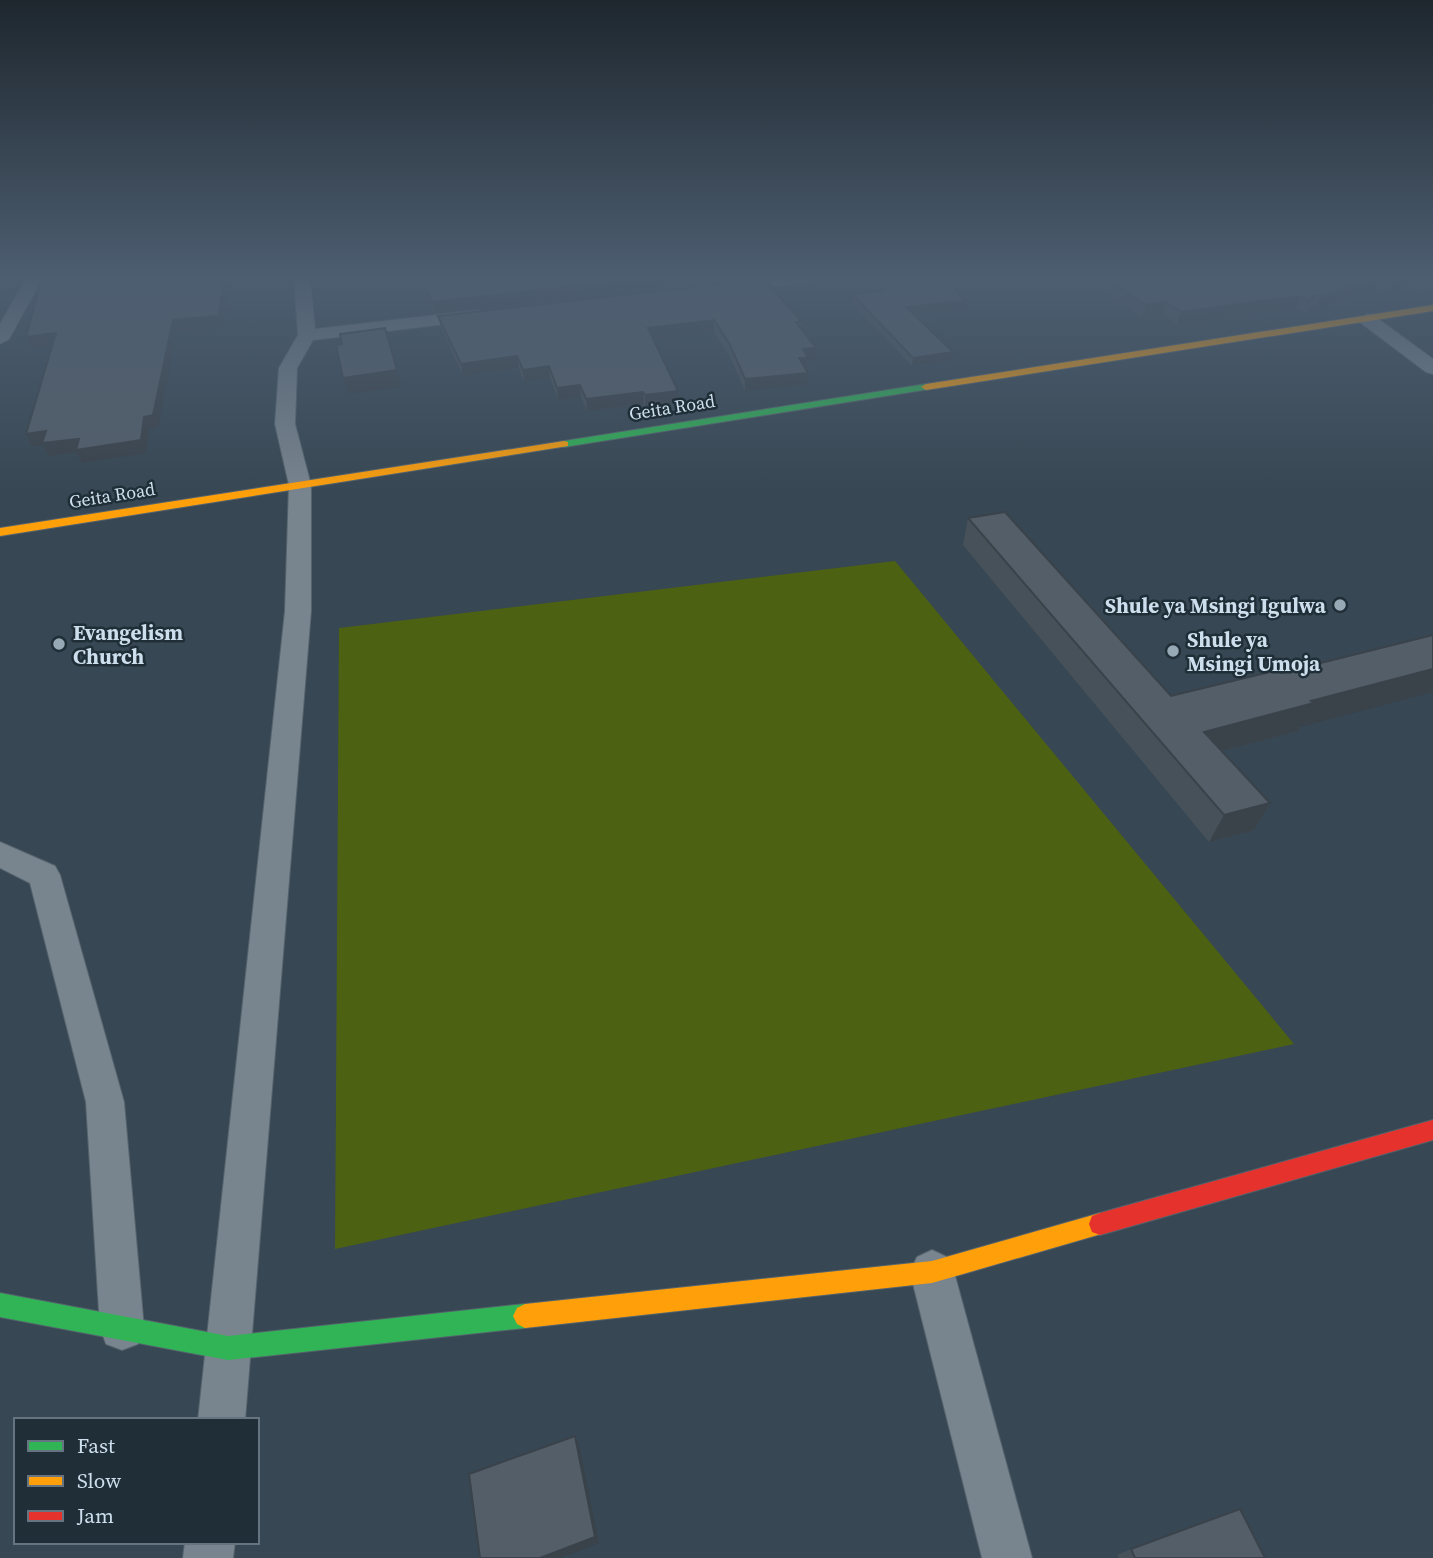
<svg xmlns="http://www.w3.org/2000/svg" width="1433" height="1558" viewBox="0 0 1433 1558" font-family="'Source Serif 4',serif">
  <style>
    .green { fill: #4d6113 }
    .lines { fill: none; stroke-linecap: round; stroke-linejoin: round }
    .street-casing { stroke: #55636d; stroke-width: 2 }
    .fast-casing { stroke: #55636d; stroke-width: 2 }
    .slow-casing { stroke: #55636d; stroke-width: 2 }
    .jam-casing { stroke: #55636d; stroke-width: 2 }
    .street { fill: #78848e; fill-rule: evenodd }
    .fast { fill: #30b455; fill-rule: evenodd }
    .slow { fill: #ff9f0a; fill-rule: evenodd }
    .jam { fill: #e5322d; fill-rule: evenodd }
    .wall { fill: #47515a }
    .shaded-wall { fill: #3a424a }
    .building { fill: #535e69; stroke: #3a424a; stroke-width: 2 }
    .poi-dot { fill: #98a9b6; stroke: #202e38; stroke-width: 2.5 }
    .labels { text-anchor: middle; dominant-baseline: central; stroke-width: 5; stroke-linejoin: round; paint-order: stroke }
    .far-street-label { font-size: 18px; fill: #cddeec; stroke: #202e38 }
    .poi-label { font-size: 21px; font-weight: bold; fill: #cddeec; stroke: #202e38; text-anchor: start }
  </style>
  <rect width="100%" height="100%" fill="#374753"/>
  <polygon class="green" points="895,561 1294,1044 335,1249 339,628"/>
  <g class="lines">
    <g class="street-casing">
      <g id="street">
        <polygon points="27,277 43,277 9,339 0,344 0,324"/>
        <polygon points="294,277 310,277 315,329 480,310 489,315 480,320 313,340 297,368 295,424 311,485 311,611 245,1420 198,1420 285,611 289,485 275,424 279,368 298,335"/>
        <polygon points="768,277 820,277 812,282 728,292 720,287 728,282"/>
        <polygon points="1367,314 1373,315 1433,359 1433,374 1426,372 1361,323 1358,319"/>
        <polygon points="0,842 55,866 60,875 124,1102 144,1328 138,1344 122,1350 106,1344 100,1328 86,1102 30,883 0,868"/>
        <polygon points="932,1250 947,1257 954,1272 1032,1558 982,1558 910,1272 917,1257"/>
        <polygon points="185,1542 235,1542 233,1558 183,1558"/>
      </g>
    </g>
    <g class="fast-casing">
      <g id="fast">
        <polygon points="926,384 930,385 930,389 564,447 559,444 564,441"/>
        <polygon points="0,1293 228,1336 525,1304 533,1308 537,1316 533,1324 525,1328 228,1360 0,1317"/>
      </g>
    </g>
    <g class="slow-casing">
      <g id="slow">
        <polygon points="1433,305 1433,311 926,390 921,387 926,384"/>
        <polygon points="564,441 568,442 568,446 0,536 0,528"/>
        <polygon points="1100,1213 1108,1216 1111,1224 1108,1232 932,1283 525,1328 517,1324 513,1316 517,1308 525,1304 932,1261"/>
      </g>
    </g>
    <g class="jam-casing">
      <polygon id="jam" points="1433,1120 1433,1140 1100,1235 1092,1232 1089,1224 1092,1216 1100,1213"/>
    </g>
    <use href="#street" class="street"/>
    <use href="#fast" class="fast"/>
    <use href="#slow" class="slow"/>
    <use href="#jam" class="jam"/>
  </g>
  <g class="wall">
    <polygon points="417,277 740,277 434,313"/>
    <polygon points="862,277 956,277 966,297 962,297 965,301 964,309 913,314 951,360 912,366 852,303 853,295 876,291"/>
    <polygon points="1099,277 1433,277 1433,292 1425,294 1406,286 1384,293 1374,289 1317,307 1309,306 1306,313 1296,308 1177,324 1162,314 1142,317 1096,287"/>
    <polygon points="438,316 801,321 801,328 815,360 807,361 807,369 806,370 808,373 807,385 745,391 729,355 714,332 654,339 678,391 679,403 645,407 644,404 587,411 581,397 558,400 550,378 524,382 519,368 463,376 441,328"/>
    <polygon points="968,518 1171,696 1281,673 1300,727 1298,731 1222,751 1270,803 1254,830 1209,842 963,545"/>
    <polygon points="1131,1549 1265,1558 1119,1558 1117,1555"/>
  </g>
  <g class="shaded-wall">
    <polygon points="224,277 230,277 223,327 177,332 158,427 149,429 146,453 82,463 77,452 48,456 43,445 33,447 26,434 173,320"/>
    <polygon points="652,277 740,277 434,313 432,302"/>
    <polygon points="1404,277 1411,277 1406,286 1384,293 1389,282"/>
    <polygon points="1379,278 1374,289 1317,307 1321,296"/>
    <polygon points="1431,282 1433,282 1433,292 1425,294"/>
    <polygon points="967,289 966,297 954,298 955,290"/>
    <polygon points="1301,296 1296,308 1177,324 1181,312"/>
    <polygon points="965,301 964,309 905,315 906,307"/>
    <polygon points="1166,302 1162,314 1142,317 1146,305"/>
    <polygon points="714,320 714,332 649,340 648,328"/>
    <polygon points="56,333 62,345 31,349 26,337"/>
    <polygon points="816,348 815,360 807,361 807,369 799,370 799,358 803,349"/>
    <polygon points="953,352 951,360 912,366 913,358"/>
    <polygon points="517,356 519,368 463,376 461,364"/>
    <polygon points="549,366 550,378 524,382 523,370"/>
    <polygon points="397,370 401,387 348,394 343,378"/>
    <polygon points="808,373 807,385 745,391 745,379"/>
    <polygon points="580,385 581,397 558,400 557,388"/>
    <polygon points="678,391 679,403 645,407 645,395"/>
    <polygon points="643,392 644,404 587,411 586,399"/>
    <polygon points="1433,669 1433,692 1300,727 1298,731 1191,759 1204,732 1311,701"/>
    <polygon points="1270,803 1254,830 1209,842 1224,815"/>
    <polygon points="575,1436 579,1445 599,1543 561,1558 540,1558"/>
  </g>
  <g class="building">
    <polygon points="45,277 224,277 219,316 173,320 153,415 144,417 141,440 76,450 79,439 42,443 46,431 26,434 56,333 26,337 38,292"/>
    <polygon points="420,277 652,277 432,302"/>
    <polygon points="871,277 956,277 967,289 955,290 965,301 906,307 953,352 913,358 853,295 884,290"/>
    <polygon points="1103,277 1404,277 1389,282 1379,278 1321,296 1314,295 1310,301 1301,296 1181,312 1166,302 1146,305"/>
    <polygon points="1418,277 1433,277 1433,282 1431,282"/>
    <polygon points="764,279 801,321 796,322 816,348 803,349 808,358 799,358 808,373 745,379 729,343 714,320 648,328 678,391 645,395 643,392 586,399 580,385 557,388 549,366 523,370 517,356 461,364 438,316"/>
    <polygon points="385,328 397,370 343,378 336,345 342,344 340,334"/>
    <polygon points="1005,512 1171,696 1278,670 1281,673 1433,635 1433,669 1311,701 1314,703 1204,732 1270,803 1224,815 968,518"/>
    <polygon points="575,1436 595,1537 540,1558 480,1558 469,1474"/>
    <polygon points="1240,1509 1265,1558 1135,1558 1131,1549"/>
  </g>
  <linearGradient id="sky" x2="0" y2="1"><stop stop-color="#1e272e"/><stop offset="0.56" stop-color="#4d5e71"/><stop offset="1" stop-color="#4d5e71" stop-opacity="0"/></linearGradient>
  <rect width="1433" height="495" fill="url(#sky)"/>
  <g class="poi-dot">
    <circle cx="1340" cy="605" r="7"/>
    <circle cx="59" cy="644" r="7"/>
    <circle cx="1173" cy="651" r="7"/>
  </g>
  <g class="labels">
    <g class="far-street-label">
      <text transform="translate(672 407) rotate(-9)">Geita Road</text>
      <text transform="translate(112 495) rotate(-9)">Geita Road</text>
    </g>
    <g class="poi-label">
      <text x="1326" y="605" text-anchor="end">Shule ya Msingi Igulwa</text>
      <text x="73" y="632">Evangelism<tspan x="73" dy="24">Church</tspan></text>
      <text x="1187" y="639">Shule ya<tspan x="1187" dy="24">Msingi Umoja</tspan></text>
    </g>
  </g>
  <rect x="14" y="1418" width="245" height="126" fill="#202e38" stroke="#657480" stroke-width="2"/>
  <rect x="28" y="1441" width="35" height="10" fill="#30b455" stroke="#657480" stroke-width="2"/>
  <text x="77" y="1453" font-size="21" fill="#cddeec">Fast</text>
  <rect x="28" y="1476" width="35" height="10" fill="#ff9f0a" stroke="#657480" stroke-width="2"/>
  <text x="77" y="1488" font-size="21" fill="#cddeec">Slow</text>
  <rect x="28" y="1511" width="35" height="10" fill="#e5322d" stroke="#657480" stroke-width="2"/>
  <text x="77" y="1523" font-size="21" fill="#cddeec">Jam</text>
</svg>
